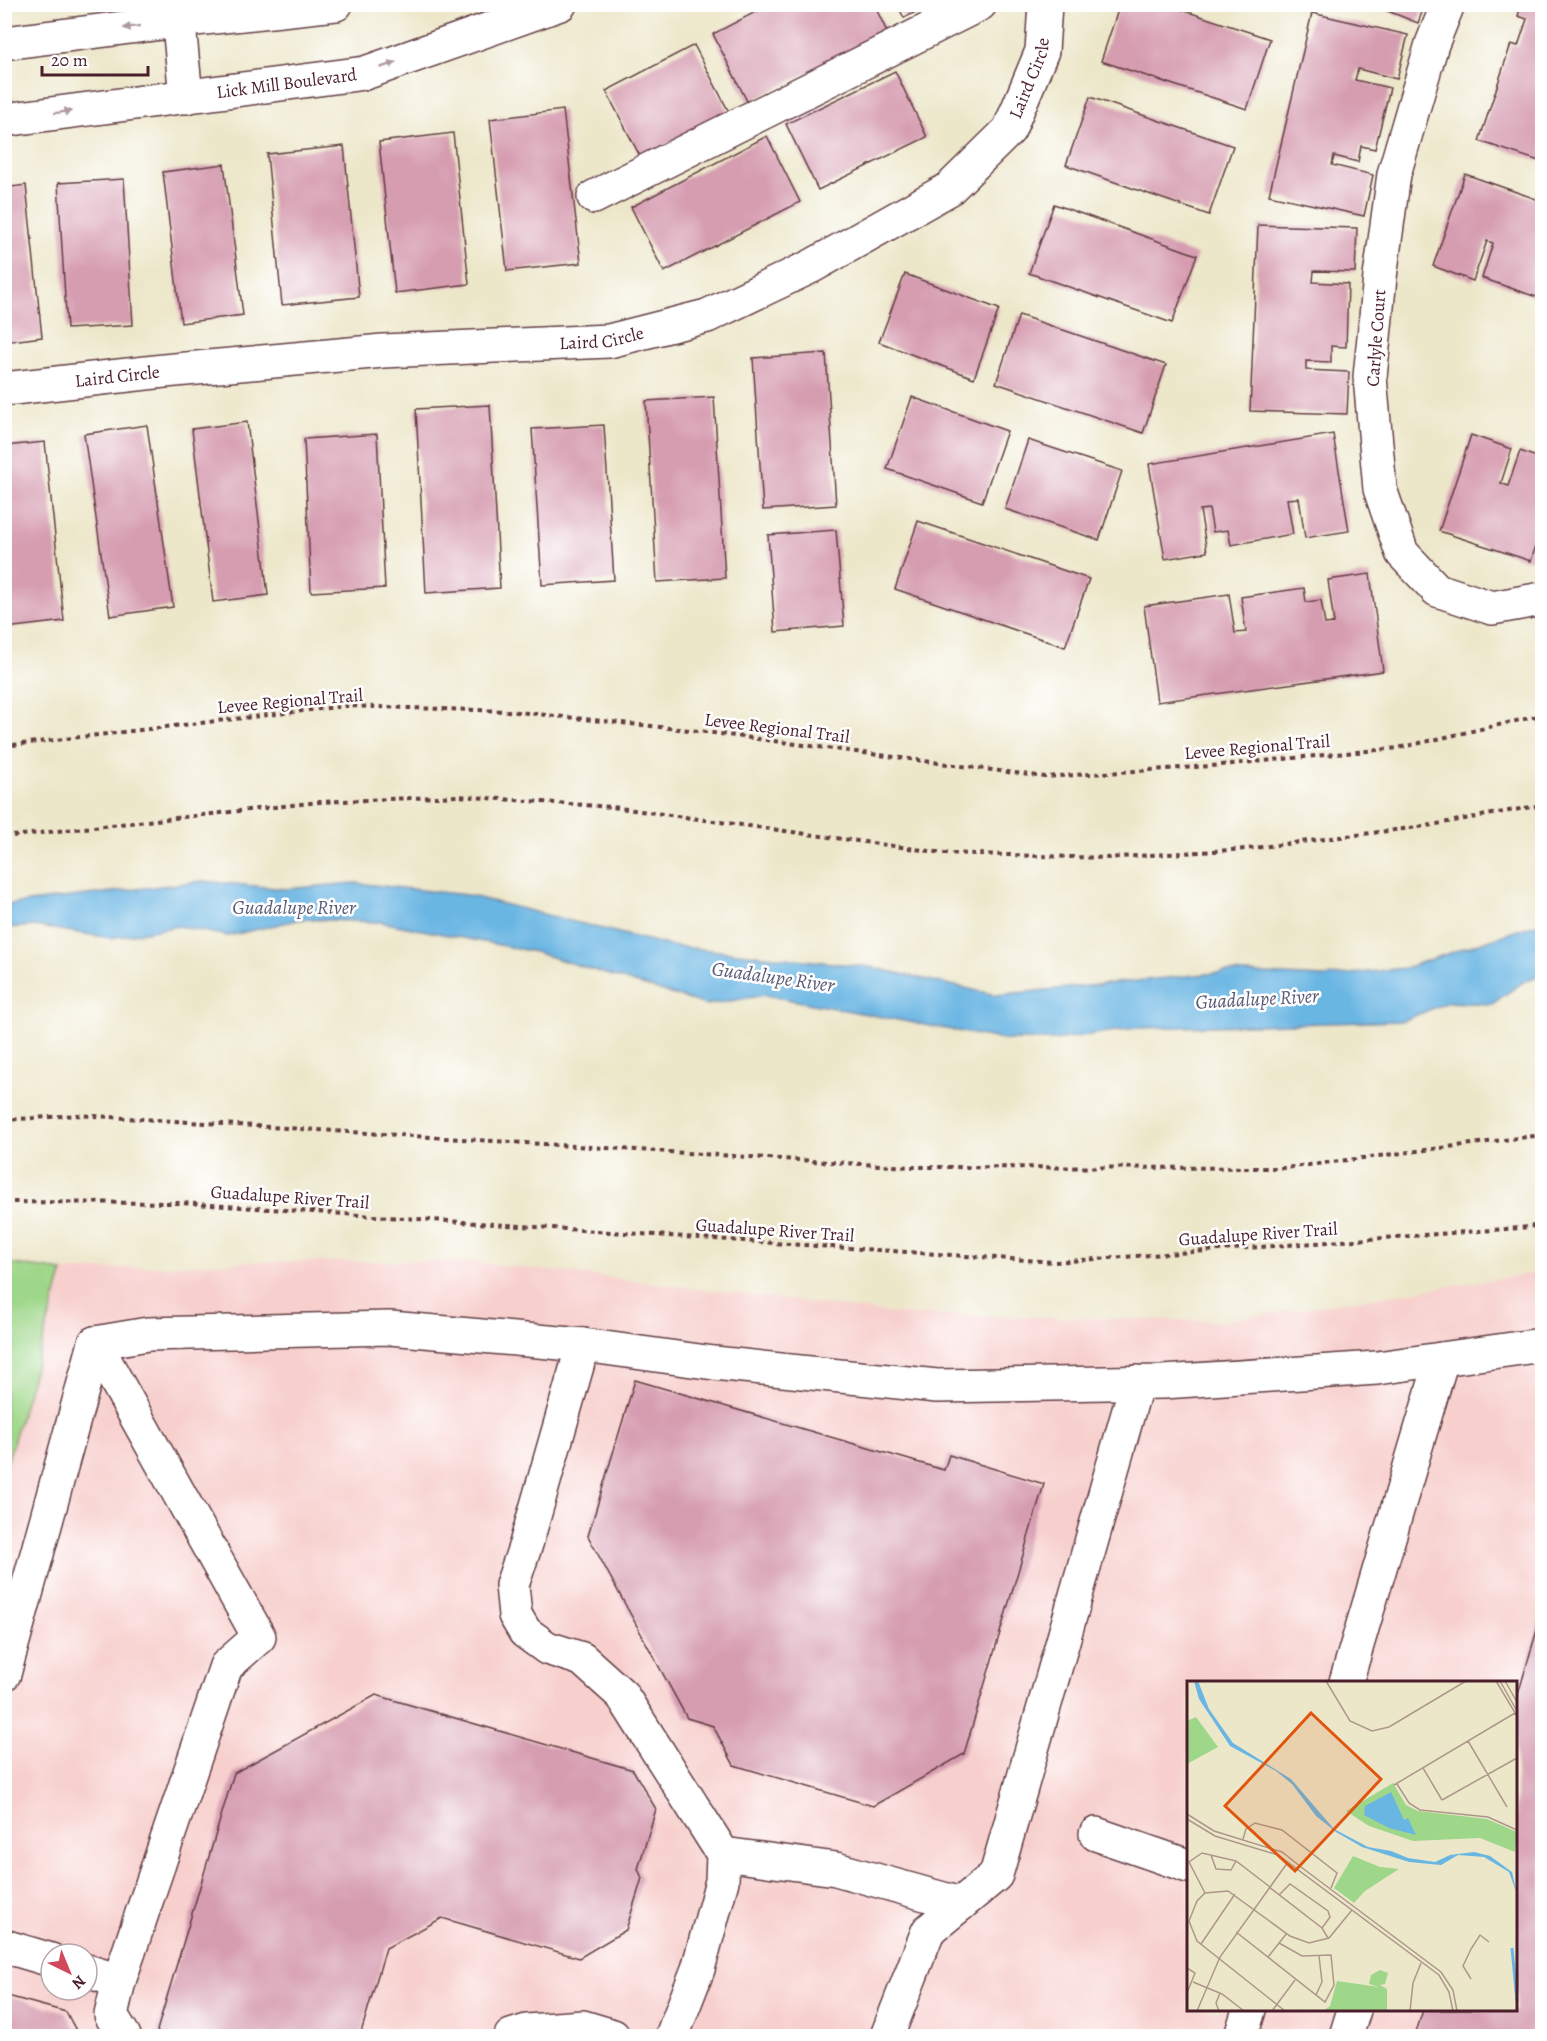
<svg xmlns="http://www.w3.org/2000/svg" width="1547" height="2041" viewBox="0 0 1547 2041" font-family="Alegreya,serif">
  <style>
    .built { fill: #f7d0ce; fill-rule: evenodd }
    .green { fill: #9fd78a; stroke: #747b5a; stroke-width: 1.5 }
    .water { fill: #6ab6e3; stroke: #5a6a87; stroke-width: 1.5 }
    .building { fill: #d69cb0 }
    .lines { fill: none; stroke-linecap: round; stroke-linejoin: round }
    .minor-casing { stroke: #623d43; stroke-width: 36 }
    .major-casing { stroke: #623d43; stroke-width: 36 }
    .path { stroke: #623d43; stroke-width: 4; stroke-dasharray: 4.5 4.5; stroke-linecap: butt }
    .minor { stroke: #fff; stroke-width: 33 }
    .major { stroke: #fff; stroke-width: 33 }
    .oneway { fill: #ae9aa0 }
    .labels { text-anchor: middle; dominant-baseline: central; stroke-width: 5; stroke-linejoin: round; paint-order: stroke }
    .street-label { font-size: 18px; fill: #4a1f2b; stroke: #fff }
    .water-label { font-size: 20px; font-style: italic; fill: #575b75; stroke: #fff }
    .inset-river { fill: none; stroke: #6ab6e3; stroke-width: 3 }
    .inset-road { fill: none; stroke: #ac978a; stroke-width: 1.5 }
    .view { fill: #e0560e; fill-opacity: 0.15; stroke: #e0560e; stroke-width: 3 }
    .inset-edge { fill: none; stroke: #4a1f2b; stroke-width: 3 }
  </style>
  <rect width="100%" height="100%" fill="#fff"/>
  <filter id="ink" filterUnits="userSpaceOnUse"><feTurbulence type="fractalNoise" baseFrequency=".0167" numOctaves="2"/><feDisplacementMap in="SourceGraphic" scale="12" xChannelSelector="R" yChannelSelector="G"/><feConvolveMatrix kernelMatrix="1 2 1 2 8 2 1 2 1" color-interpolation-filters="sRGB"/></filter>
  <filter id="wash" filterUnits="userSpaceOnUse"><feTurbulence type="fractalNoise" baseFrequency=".008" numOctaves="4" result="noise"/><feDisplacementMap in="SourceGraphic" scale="24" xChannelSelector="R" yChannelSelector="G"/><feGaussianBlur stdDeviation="1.35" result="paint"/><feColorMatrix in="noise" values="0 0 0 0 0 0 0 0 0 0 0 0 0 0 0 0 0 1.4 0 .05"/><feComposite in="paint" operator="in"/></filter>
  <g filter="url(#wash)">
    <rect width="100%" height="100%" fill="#ede7ca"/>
    <path class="built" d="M461,1261L598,1276L899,1314L1220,1321L1542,1272V2036H5L4,1470L63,1271L244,1262ZM1188,1682H1516V2010H1188ZM51,1954H87V1990H51Z"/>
    <polygon class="green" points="5,1263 63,1271 5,1470 4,1263"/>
    <polygon class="water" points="203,881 285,889 355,883 467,895 671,946 870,967 996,995 1226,972 1324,977 1405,968 1542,922 1542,974 1523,982 1492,1004 1448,1002 1402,1021 1136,1028 1054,1040 1005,1040 765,995 706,1005 535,952 381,922 301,919 228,936 178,926 111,938 34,926 5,928 5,905"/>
    <g id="blocks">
      <g class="building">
        <polygon points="771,4 874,4 887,32 748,103 713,34"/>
        <polygon points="897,4 931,4 904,18"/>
        <polygon points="1120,4 1164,4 1270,39 1247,109 1101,61"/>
        <polygon points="1370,4 1425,4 1418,23"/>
        <polygon points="1521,5 1542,5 1542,162 1479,141 1511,44 1518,46 1527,19 1518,16"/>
        <polygon points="1312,13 1408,35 1397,79 1358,69 1355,80 1390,88 1375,149 1361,146 1358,162 1334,156 1332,165 1373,175 1364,216 1269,195"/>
        <polygon points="694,45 729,112 641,158 606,91"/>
        <polygon points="895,71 927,137 818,190 786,124"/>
        <polygon points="1090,97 1233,146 1209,215 1066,165"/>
        <polygon points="563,110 581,263 507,271 490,119"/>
        <polygon points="453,133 469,284 395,293 379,142"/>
        <polygon points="767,136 800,202 664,272 631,207"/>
        <polygon points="344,146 359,297 282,305 267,154"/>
        <polygon points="224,164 243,315 181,323 163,172"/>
        <polygon points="1465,174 1542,201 1542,299 1482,278 1493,243 1487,241 1473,281 1433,266"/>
        <polygon points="124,179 133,325 67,329 58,183"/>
        <polygon points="26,185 42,337 4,342 4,188"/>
        <polygon points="1054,204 1197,255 1172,323 1029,273"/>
        <polygon points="1258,225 1357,228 1355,272 1314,271 1313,282 1348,284 1346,347 1331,346 1331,362 1306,361 1306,370 1349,372 1347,414 1250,411"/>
        <polygon points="905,274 999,309 974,378 879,342"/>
        <polygon points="1019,315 1166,365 1143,433 996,383"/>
        <polygon points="826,353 836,505 763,510 753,358"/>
        <polygon points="714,397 725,578 657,582 646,401"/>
        <polygon points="912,397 1007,431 982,502 887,469"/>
        <polygon points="490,405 500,588 426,593 416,409"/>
        <polygon points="247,422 268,595 213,602 192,429"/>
        <polygon points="147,425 173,607 110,616 84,434"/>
        <polygon points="604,425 614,580 542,585 532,429"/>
        <polygon points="377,434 385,588 311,592 304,439"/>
        <polygon points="1333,434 1349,531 1305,538 1299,498 1287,499 1293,534 1231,545 1228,530 1213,532 1209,509 1200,510 1207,552 1165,559 1149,464"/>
        <polygon points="1471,435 1512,449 1501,483 1508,486 1520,451 1542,459 1542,527 1531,561 1439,531"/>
        <polygon points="1028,440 1122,471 1099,540 1005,509"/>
        <polygon points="45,442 64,621 6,628 4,446"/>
        <polygon points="918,521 1089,579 1065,647 895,589"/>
        <polygon points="836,530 844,626 775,632 768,535"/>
        <polygon points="1370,574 1383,671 1157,702 1144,606 1229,594 1235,633 1246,632 1241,597 1304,588 1306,602 1321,600 1325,624 1334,623 1328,580"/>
        <polygon points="635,1380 944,1470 949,1455 1044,1484 964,1754 873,1806 734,1765 713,1726 687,1718 588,1536"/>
        <polygon points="1542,1613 1542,2036 1415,2036 1423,2010 1516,2010 1516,1701"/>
        <polygon points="376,1695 633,1770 656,1809 638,1869 642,1878 626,1930 579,1958 442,1918 386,1948 360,2036 161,2036 157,2031 158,2027 234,1773"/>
        <polygon points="4,1995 66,2012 79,2036 4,2036"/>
      </g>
    </g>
  </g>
  <g filter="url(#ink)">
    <use href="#blocks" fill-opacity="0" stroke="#623d43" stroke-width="1.5"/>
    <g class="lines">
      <g class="minor-casing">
        <g id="minor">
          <polyline points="177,4 186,97"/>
          <polyline points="1448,4 1432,44 1394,174 1380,277 1370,377 1380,489 1402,553 1437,590 1492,608 1542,599"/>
          <polyline points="594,197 980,4"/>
          <path id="s1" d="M4,389L164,371L383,351L609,341L707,316L812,266L949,189L1009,130L1042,51L1045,4"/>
          <polyline points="95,1343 148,1334 390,1328 583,1345 714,1363 937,1386 1163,1382 1377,1368 1542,1345"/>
          <polyline points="95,1343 259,1637 226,1666 119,1981 111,2015 124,2036"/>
          <polyline points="583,1345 526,1544 512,1585 515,1615 525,1632 547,1648 582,1659 622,1695 723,1854 722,1881 698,1969 672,2036"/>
          <polyline points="4,1674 95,1343"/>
          <polyline points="1346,1682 1442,1359"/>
          <polyline points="1096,1834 1188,1866"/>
          <polyline points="723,1854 836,1869 961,1904"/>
          <polyline points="4,1946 51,1960"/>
          <polyline points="87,1971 119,1981"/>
          <polyline points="511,2036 527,2031 583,2027 613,2036"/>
          <polyline points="887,2036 928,1931 996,1875 1137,1382"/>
          <polyline points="1241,2036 1249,2010"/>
          <polyline points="1346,2036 1354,2010"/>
        </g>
      </g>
      <g class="major-casing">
        <g id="major">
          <polyline points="4,43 178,21 336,4"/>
          <path id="s2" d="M4,120L365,73L560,4"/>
        </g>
      </g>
      <g class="path">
        <polyline points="4,746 345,706 508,711 698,731 1045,777 1211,766 1398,748 1542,715"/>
        <polyline points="4,837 319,802 459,796 612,807 944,853 1105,858 1246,849 1426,826 1542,805"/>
        <polyline points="4,1120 78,1115 910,1167 1285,1168 1542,1135"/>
        <polyline points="4,1202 181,1203 1055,1262 1520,1228 1542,1225"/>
      </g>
      <use href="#minor" class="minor"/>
      <use href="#major" class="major"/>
    </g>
    <defs><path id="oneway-solid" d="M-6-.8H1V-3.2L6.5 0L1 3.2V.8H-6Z" transform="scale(1.5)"/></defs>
    <g class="oneway">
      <use href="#oneway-solid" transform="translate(132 27) rotate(173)"/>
      <use href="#oneway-solid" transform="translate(388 65) rotate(-19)"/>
      <use href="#oneway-solid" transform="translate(63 112) rotate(-7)"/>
    </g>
  </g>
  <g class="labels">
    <g class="street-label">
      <text stroke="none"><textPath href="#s1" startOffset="1122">Laird Circle</textPath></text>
      <text stroke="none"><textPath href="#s2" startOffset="285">Lick Mill Boulevard</textPath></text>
      <text stroke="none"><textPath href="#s1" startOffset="600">Laird Circle</textPath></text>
      <text transform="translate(1376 338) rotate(-86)">Carlyle Court</text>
      <text stroke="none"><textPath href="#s1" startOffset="114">Laird Circle</textPath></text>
      <text transform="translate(290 701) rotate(-5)">Levee Regional Trail</text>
      <text transform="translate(777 728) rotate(7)">Levee Regional Trail</text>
      <text transform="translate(1257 747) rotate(-5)">Levee Regional Trail</text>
      <text transform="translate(290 1197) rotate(4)">Guadalupe River Trail</text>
      <text transform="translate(775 1230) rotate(4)">Guadalupe River Trail</text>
      <text transform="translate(1258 1234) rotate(-4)">Guadalupe River Trail</text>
    </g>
    <g class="water-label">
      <text x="294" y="907">Guadalupe River</text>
      <text transform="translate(773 977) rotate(8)">Guadalupe River</text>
      <text transform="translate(1257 999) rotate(-3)">Guadalupe River</text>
    </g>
  </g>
  <g transform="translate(1187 1681)">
    <rect width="330" height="330" fill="#ede7ca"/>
    <path d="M9,36L31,66L0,83V40ZM206,102L219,124L231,130L300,138L330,151L328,171L293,157L226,160L182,145L159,130ZM166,175L193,186L212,188L178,210L167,222L147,207ZM193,289L201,292L198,303L193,304L200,308V330H136L143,325L150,300L192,306L182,303L184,294Z" fill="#9fd78a"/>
    <path d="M11,0L22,28L46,62L104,98L147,148L181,166L204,170L221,177L248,181L263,174L287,171L303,175L325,191L330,213L322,191L297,176L271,174L254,184L222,181L175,166L149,151L129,135L105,103L89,90L43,65L12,18L7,0ZM204,111L217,139L221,137L229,154L202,147L177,134L178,125Z" fill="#6ab6e3"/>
    <path class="inset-river" d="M325,267L330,320"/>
    <path class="inset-road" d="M139,0L163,40L185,50L202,46L279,0M309,0L330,35M313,0L330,30M318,0L330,21M281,60L320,126M236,87L255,119M210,103L222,122L233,129L301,136L330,149M207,104L328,32M255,119L330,77M0,133L27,150L95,171L114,186L254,291L266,309L270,330M0,138L28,155L91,174L252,294L262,311L266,330M56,158L59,148L68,142L95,149L150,192L144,207M24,174L29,188L44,189L49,180M82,206L135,247L141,257M18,212L2,181L15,172L49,180L83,206M92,214L103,203L141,230L143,236L135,247M49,251L138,321L147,304L144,274L115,275L92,262M14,263L48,213M81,276L100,252M0,287L8,292L0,312M284,298L276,285L284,268L293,254L302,261M6,301L35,313L57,330M129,314L135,301L132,275M10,330L33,276L101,181M32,330L29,322L33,312M85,330L108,299M98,330L10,260L2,240L10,220L18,212L41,210L103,255L122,262L142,257L165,229M223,330L226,302L234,282"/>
    <path class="view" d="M124,32L194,98L108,190L38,125Z"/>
    <rect width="330" height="330" class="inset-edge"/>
  </g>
  <rect width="1547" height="2041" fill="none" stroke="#fff" stroke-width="24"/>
  <g transform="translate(69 1972) rotate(137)"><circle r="28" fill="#ffffff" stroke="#b7a5aa" stroke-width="1.5"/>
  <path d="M0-4.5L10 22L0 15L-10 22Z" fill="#d1495b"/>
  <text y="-9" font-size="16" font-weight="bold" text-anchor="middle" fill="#4a1f2b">N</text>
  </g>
  <path d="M42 66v9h106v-9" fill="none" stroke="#4a1f2b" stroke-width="3"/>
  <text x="51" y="66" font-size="18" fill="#4a1f2b" stroke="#ffffff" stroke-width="4.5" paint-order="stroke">20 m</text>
</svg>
